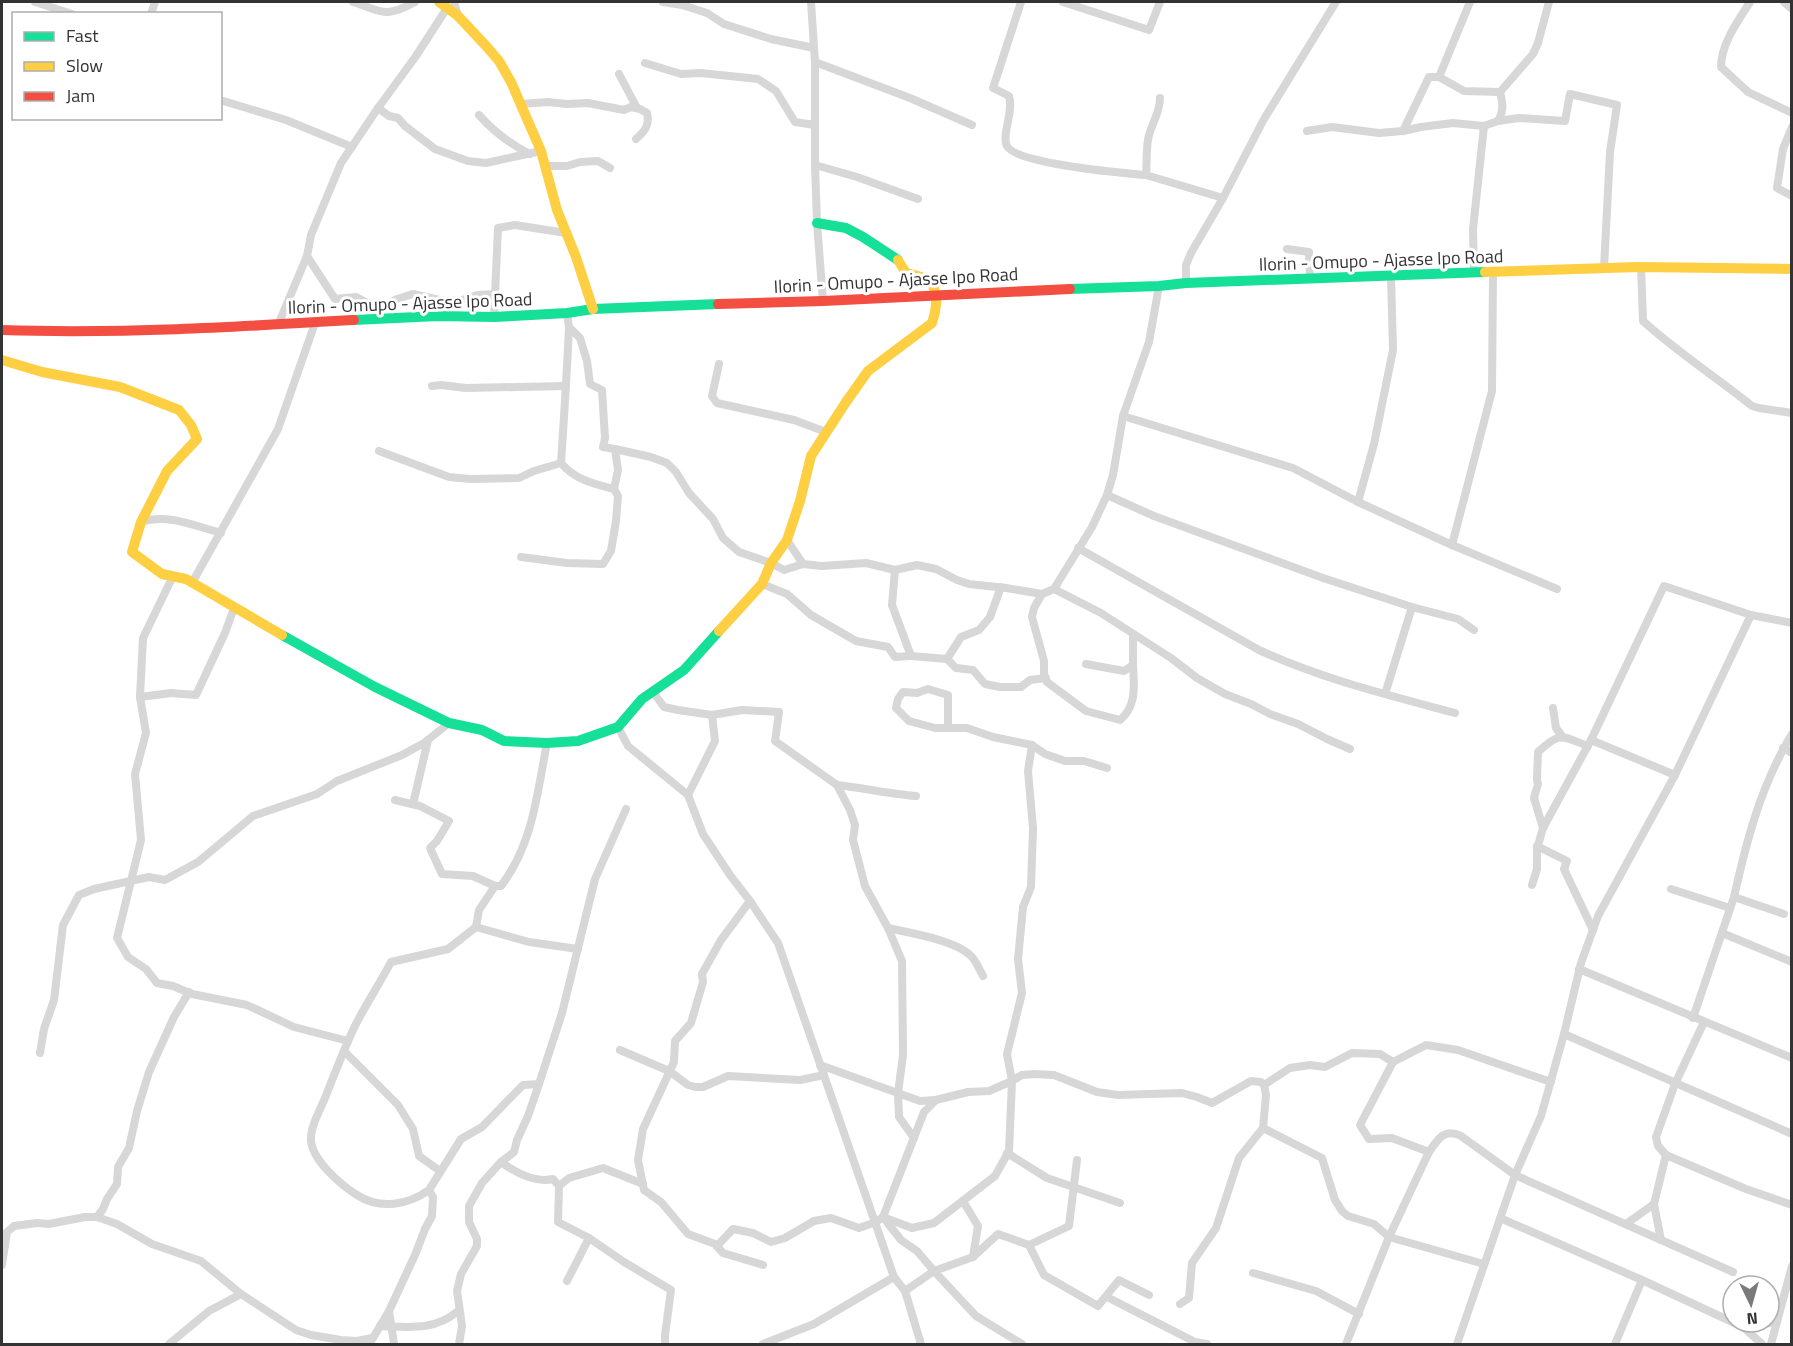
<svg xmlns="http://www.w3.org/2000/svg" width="1793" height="1346" viewBox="0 0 1793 1346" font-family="'Titillium Web',sans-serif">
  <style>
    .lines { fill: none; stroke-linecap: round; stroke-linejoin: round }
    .street { stroke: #d7d7d7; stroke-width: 8 }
    .fast { stroke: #16e098; stroke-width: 10 }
    .slow { stroke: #ffcf43; stroke-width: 10 }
    .jam { stroke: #f24e42; stroke-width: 10 }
    .labels { text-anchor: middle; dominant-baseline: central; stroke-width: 6; stroke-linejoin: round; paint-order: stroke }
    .street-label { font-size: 18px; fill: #333; stroke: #fff }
  </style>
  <rect width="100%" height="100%" fill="#fff"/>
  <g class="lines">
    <g class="street">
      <polyline points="35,2 72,14"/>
      <path d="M353,2C382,11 384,19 415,2"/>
      <polyline points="454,2 458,16"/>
      <polyline points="663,2 682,5 707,13 724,24 771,39 814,48"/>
      <polyline points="811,2 815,62 815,165 817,223 823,301"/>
      <path d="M1021,2L993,88L1009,96C1014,113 1001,135 1007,146C1016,164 1123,173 1146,175"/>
      <polyline points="1063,2 1149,30 1160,2"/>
      <path d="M1750,2C1738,21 1721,44 1721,67L1748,92L1792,113"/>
      <polyline points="1784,2 1792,9"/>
      <polyline points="447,8 416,56 378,108 389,116 398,118 405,126 435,149 468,161 486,163 541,151"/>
      <polyline points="151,14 155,2"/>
      <polyline points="815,62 910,98 972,125"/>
      <polyline points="645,63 681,74 701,73 758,79 776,91 795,122 815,125"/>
      <polyline points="619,74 637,108"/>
      <polyline points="1439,77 1464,91 1500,92 1533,54 1538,43 1549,2"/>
      <path d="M1500,92C1503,104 1504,111 1498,121L1519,118L1565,121L1570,94L1617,105L1610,152L1604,268"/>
      <path d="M1160,98C1160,114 1150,126 1148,140C1146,151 1147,164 1146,175L1223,198"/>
      <polyline points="220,100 286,120 352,147"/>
      <path d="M521,104L548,102L567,104L588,103L624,110L631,107L640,109L647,113C650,125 645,131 636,139"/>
      <path d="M479,115C494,132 510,144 530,154"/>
      <polyline points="1792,127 1783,149 1777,188 1792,196"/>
      <polyline points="1307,131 1332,127 1379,133 1403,131 1421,127 1453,123 1484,126"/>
      <polyline points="1403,131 1429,77 1439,77 1470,2"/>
      <polyline points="815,165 857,177 918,199"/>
      <polyline points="545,166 567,166 580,162 598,161 610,168"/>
      <polyline points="1287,249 1309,252 1310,279"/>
      <polyline points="307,256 335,299 356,297 379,309 378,312"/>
      <path d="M1641,267L1643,321C1677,352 1716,377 1752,406L1759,408L1792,413"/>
      <polyline points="1474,273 1473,229 1484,126 1498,121"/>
      <polyline points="1186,283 1186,265 1191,253 1223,198 1264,119 1336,2"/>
      <polyline points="379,309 397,299 413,294 453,303 477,295 495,294"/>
      <polyline points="494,317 498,228 515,225 566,233"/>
      <polyline points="278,325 307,256 311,235 341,163 378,108"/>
      <path d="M569,327C567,372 564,418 561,463C575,480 595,484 614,489"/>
      <polyline points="719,364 712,396 717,403 794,420 826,432"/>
      <polyline points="432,386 441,385 466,388 566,386"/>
      <polyline points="1123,416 1293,468 1358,502 1452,545 1492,391 1493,273"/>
      <polyline points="615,449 651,457 667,463 676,472 689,493 713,519 723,538 739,552 771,563 784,570 803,564 822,566 866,563 895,570 917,565 936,569 957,580 969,584 1006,588 1042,594"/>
      <polyline points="379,451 449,477 470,479 519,478 534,471 561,463"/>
      <polyline points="1107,495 1154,516 1323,578 1412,607 1458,619 1474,630"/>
      <polyline points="1358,502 1374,444 1393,350 1391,276"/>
      <path d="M141,522C167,513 195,526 221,533"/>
      <polyline points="787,540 803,564"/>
      <polyline points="1452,545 1557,589"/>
      <path d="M1078,548L1259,650C1322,679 1388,695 1455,713"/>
      <polyline points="521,557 567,563 603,564 611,551 616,521 618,496 614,489 618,470 615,449 603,447 605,438 602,390 590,384 587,361 580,338 569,327 567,313"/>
      <polyline points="895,570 892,605 911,656 947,659 956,668 973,670 985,684 1000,687 1021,687 1030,680 1046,678"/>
      <polyline points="173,576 143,638 140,697 146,733 135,774 141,840 117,938 128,957 146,969 157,983 173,986 192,994 247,1005 294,1027 348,1041"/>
      <polyline points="192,583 278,429 315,323"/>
      <polyline points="762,584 787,594 811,615 856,641 888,647 895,657 911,656"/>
      <polyline points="1054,589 1101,613 1171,658 1197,678 1225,694 1251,704 1270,714 1298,724 1327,739 1350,749"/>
      <polyline points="947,659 961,637 979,630 990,617 1001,587"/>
      <polyline points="1086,664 1124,671 1133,665 1133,634"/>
      <path d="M1133,665C1134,686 1137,706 1120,720L1086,711L1047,682L1044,674V661L1032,617L1034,608L1042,594L1054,589L1092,527L1107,495L1113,475L1123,416L1149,342L1159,286"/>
      <polyline points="653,692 664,707 678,710 712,715 742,710 779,712 775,741 837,785 850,810 855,825 853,840 865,886 888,928 902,961 903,1055 898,1093 899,1117 914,1138"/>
      <polyline points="1385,694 1412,607"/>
      <polyline points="140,697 171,693 196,695 225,633 234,608"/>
      <polyline points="1553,708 1556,728 1562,736"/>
      <polyline points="618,727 628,746 688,795 703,834 730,875 750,901 778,943 894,1277 905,1291 921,1344"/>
      <polyline points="948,728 948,695 928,689 917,693 903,692 898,699 896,708 909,721 935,728 967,728 993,737 1032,745 1045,754 1065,761 1084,761 1107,768"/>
      <polyline points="1591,740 1675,775"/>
      <path d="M547,743C537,794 533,844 501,886H495L479,910L476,927L448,949L391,962C379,985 364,1007 353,1030C343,1052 334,1075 325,1098C320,1110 310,1127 311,1141C313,1161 341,1185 357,1195C380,1210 408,1205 429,1190L461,1139L482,1127L523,1085L539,1084L562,1013L595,879L626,809"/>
      <polyline points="1783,748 1792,753"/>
      <path d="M837,785C864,788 889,794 916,796"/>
      <polyline points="688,795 715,741 712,715"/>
      <polyline points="395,800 420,806 449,821 437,841 430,848 442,874 473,876 495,886"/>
      <polyline points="413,804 428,740"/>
      <path d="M1543,828L1534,798L1538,784L1537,780L1538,752C1561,731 1561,736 1588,746"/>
      <polyline points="1537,846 1567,861 1564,869 1593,930"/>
      <polyline points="1532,885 1537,869 1537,849 1543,828 1591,740 1664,586 1751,615"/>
      <polyline points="1671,889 1730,908"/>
      <polyline points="750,901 721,940 702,974 703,982 691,1023 675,1041 674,1062 643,1129 638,1160 644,1190 661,1202 688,1234 715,1244 723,1253 763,1265"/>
      <path d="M1784,914L1734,897C1747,839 1761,785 1792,734"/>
      <polyline points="476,927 529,942 578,949"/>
      <path d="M888,928C910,933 954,940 970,955C976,960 979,969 983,976"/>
      <polyline points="1722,933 1792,962"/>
      <polyline points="1579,969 1792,1058"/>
      <polyline points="1693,1018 1734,897"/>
      <polyline points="1704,1022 1675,1084 1656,1137 1658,1146 1666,1155 1746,1189 1792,1205"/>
      <polyline points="1564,1034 1792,1134"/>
      <polyline points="620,1050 669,1071 688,1085 695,1087 703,1087 728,1076 800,1080 824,1075"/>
      <polyline points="344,1051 398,1105 413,1129 419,1156 440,1171"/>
      <polyline points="40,1053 44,1029 54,1000 63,925 79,895 94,889 149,877 165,880 198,862 253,816 317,794 337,781 402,755 424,743 449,723"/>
      <polyline points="1393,1062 1360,1125 1369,1139 1392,1138 1429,1152"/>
      <polyline points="820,1065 920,1101 936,1100 968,1092 989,1091 1012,1081 1022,1075 1034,1074 1054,1075 1097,1092 1118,1095 1182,1093 1197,1097 1212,1103 1251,1081 1261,1082 1264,1085 1290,1068 1310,1065 1325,1067 1352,1053 1380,1054 1393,1062 1426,1045 1458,1050 1551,1082"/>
      <polyline points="936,1100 924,1112 883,1217 912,1228 934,1223 995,1176 1009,1151 1012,1081 1007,1054 1022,993 1018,959 1023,907 1031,887 1033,828 1028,771 1032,745"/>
      <polyline points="1263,1128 1322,1158 1335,1200 1342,1211 1348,1216 1374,1224 1389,1237 1484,1264"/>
      <polyline points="1007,1153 1047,1178 1120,1203"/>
      <path d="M501,1162C516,1173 535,1183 553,1179L559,1186L558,1222L589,1238L624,1262L671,1290L665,1335V1344"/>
      <polyline points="559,1186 569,1178 603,1168 643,1184"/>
      <polyline points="1654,1204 1661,1240"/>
      <polyline points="97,1217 103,1209 107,1199 117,1184 118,1167 129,1148 137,1111 149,1072 174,1017 189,992"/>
      <polyline points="1500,1218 1642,1280 1743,1327 1762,1344"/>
      <polyline points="1626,1224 1654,1204 1666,1155"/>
      <polyline points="1029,1245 1044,1275 1098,1306 1119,1280 1149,1295"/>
      <polyline points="717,1246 733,1229 753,1233 771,1242 785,1238 814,1221 831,1218 859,1228 876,1222 883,1217 901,1240 917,1251 934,1271 976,1316 1022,1344"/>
      <polyline points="973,1257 998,1234 1029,1245 1069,1226 1077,1160"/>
      <polyline points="2,1265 7,1232 14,1226 37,1223 49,1224 85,1217 97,1217 117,1224 152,1244 201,1261 241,1294 296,1330 311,1335 341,1340 357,1341 372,1338"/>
      <polyline points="1253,1273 1316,1291 1359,1314"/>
      <polyline points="567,1281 589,1238"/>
      <polyline points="905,1291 934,1271 973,1257 978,1226 963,1201"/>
      <polyline points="1107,1297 1195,1342 1207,1344"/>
      <polyline points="1180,1304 1189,1298 1192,1263 1216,1228 1239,1158 1263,1128 1266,1095 1264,1085"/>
      <polyline points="389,1311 394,1344"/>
      <path d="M380,1326C409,1327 435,1331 458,1311"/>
      <polyline points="1743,1327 1777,1322"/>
      <polyline points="370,1343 389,1311 415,1255 425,1229 432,1216 433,1197 429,1190"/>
      <polyline points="169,1344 209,1311 241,1294"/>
      <polyline points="459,1344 462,1326 457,1291 461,1274 477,1246 477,1239 469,1222 469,1206 482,1183 501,1162 514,1152 517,1140 528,1116 539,1084"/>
      <polyline points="763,1344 814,1324 894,1277"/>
      <path d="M1346,1344L1389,1237L1429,1152C1438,1139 1444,1128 1461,1136L1515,1175L1733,1272"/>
      <polyline points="1457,1344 1515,1175 1541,1116 1564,1034 1581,963 1598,916 1675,775 1751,615 1792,623"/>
      <polyline points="1615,1344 1642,1280"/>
      <polyline points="1771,1344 1792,1266"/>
    </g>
    <g class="fast">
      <polyline points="817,223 846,228 863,237 898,260"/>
      <polyline points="1070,289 1159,286 1186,283 1485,272"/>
      <polyline points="354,320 438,316 494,317 567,313 593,309 718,304"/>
      <polyline points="282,635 375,687 449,723 482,730 504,741 547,743 578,741 618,727 642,699 684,670 719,631"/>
    </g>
    <g class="slow">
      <polyline points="439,2 458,16 487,47 499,61 511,82 541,151 557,210 576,257 593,309"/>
      <polyline points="1485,272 1638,267 1792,269"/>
      <polyline points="2,360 42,372 120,387 179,410 191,425 197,439 167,471 141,522 132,552 162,574 186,579 282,635"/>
      <path d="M719,631L762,584L771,563L787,540L800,501L811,456L846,402L868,371L932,323C936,311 940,291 929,281C923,276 913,275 906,273L898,260"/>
    </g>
    <g class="jam">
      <polyline points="718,304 823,301 1070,289"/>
      <path d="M2,330C119,334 236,327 354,320"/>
    </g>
  </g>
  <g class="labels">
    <g class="street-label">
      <text transform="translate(1381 260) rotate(-2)">Ilorin - Omupo - Ajasse Ipo Road</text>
      <text transform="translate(896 280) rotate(-3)">Ilorin - Omupo - Ajasse Ipo Road</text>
      <text transform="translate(410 303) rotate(-2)">Ilorin - Omupo - Ajasse Ipo Road</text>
    </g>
  </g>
  <rect width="1793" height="1346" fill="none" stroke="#333333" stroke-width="6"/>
  <rect x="12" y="12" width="210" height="108" fill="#ffffff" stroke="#adadad" stroke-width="1.5"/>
  <rect x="24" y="32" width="30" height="9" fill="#16e098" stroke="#adadad" stroke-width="1.5"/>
  <text x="66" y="42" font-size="18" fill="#333333">Fast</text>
  <rect x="24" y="62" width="30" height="9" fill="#ffcf43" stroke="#adadad" stroke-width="1.5"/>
  <text x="66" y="72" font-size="18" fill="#333333">Slow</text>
  <rect x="24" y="92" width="30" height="9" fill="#f24e42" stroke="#adadad" stroke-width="1.5"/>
  <text x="66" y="102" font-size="18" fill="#333333">Jam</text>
  <g transform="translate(1751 1304) rotate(175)"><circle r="28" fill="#ffffff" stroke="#adadad" stroke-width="1.5"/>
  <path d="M0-4.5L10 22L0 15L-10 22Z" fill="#7a7a7a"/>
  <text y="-9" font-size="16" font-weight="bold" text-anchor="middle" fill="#333333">N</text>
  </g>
</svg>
